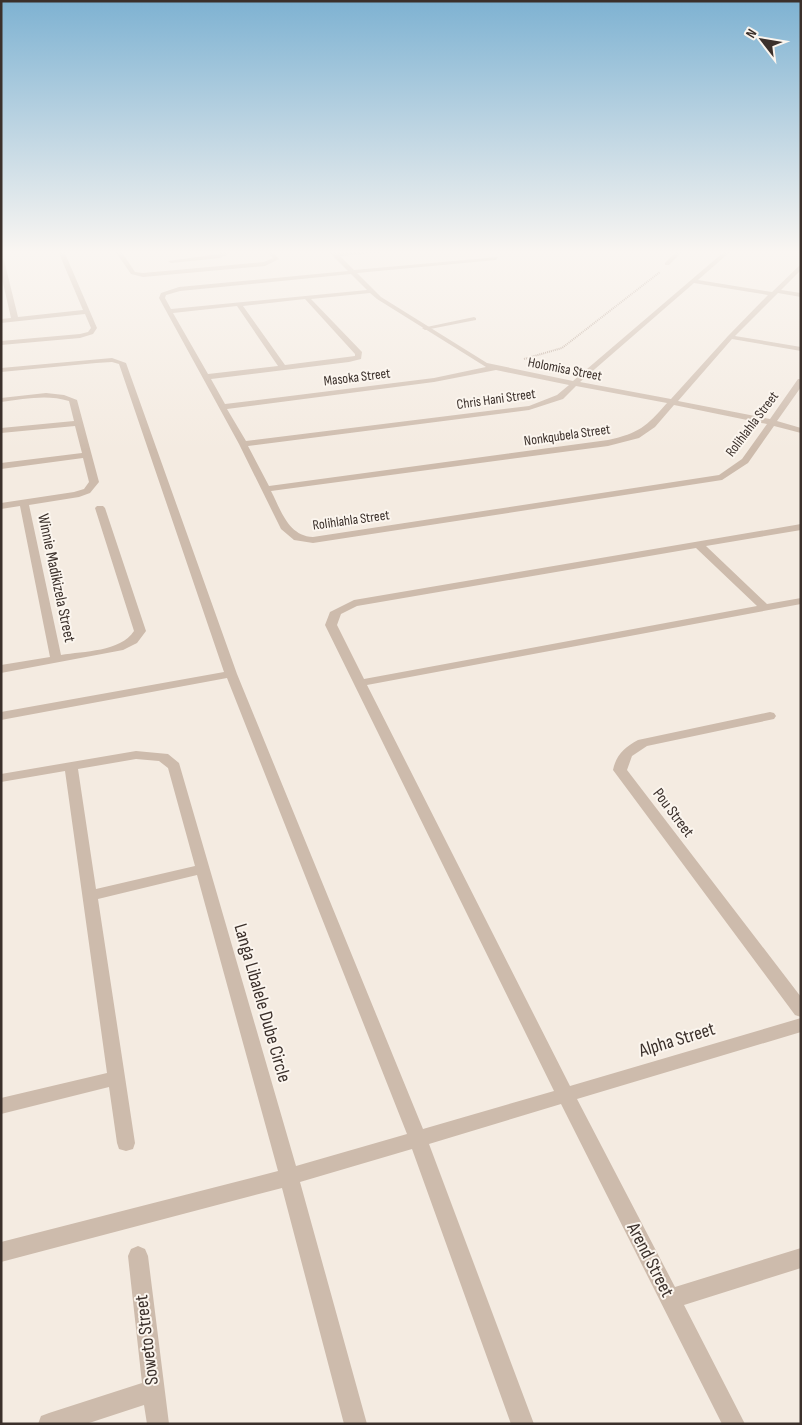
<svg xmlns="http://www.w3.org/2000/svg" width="802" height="1425" viewBox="0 0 802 1425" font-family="'Sofia Sans Condensed',sans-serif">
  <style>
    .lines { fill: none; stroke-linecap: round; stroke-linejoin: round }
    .path { stroke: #b9a596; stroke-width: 2; stroke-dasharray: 1 1; stroke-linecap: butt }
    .lane { fill: #cdbbac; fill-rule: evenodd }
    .street { fill: #cdbbac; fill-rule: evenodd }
    .labels { text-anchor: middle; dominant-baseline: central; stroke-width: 4; stroke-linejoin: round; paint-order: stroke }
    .far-street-label { font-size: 14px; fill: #3b302b; stroke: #fbf5ee }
    .street-label { font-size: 16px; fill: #3b302b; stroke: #fbf5ee }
    .near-street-label { font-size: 19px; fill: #3b302b; stroke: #fbf5ee }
  </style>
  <rect width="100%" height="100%" fill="#f4ebe1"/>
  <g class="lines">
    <polyline class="path" points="524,359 562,348 660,272"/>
    <polygon class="lane" points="474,317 476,318 476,320 425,330 422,328"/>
    <g class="street">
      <polygon points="58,251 64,251 97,328 93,334 80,338 1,345 1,341 80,334 88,332 91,328 85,314 1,323 1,319 11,318 1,274 1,258 4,260 18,317 83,310"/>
      <polygon points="115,251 121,251 135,272 143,273 264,262 273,258 266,251 272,251 279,259 265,266 143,277 131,274"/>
      <polygon points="222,251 228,251 228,254 220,258 171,263 168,261 219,254"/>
      <path d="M328,251H334L337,253L394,251L340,256L354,270L498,257L496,260L357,273L381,297L487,363L573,381L725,251H731L698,280L772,292L801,264V270L781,290L801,293V297L778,293L735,336L801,347V351L732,339L678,401L770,419L798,379H801V387L777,421L801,428V433L774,426L748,463L722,480L313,543L294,540L281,529L239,444L159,298L161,293L179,287L348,271ZM351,274L367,290L171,309L165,298L166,295L180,291ZM694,283L768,295L728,336L671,399L580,382ZM370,293L377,299L486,367L434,378L225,404L211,379L349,362L361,359L362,352L311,299ZM305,299L355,354V356L285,365L243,306ZM237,306L278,366L208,374L173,313ZM496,370L569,385L557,395L529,406L246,441L227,409L434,382ZM576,386L667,403C646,427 639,433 608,440L269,486L248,446L529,410L563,399ZM674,405L767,424L742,459L719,475L313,537C288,536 281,510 271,491L608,446L639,438L655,427Z"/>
      <polygon points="677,251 683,251 669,265 665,265 665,263"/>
      <path d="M112,358L126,363L237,674L423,1129L554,1091L325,625L330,612L354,600L801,524V530L706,546L767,604L801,598V604L367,685L570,1086L801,1018V1032L577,1099L675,1287L801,1248V1268L684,1305L745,1424H722L561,1104L429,1144L534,1424H511L412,1149L300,1182L367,1424H344L282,1188L1,1262V1242L278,1171L197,875L98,899L135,1143L133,1149L126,1151L119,1149L117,1143L109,1087L1,1114V1098L107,1073L65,771L1,782V774L136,751L168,754L179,763L296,1166L407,1134L227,678L1,720V712L224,672L119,364L112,362L96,363L1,372V368ZM696,548L757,606L364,679L337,625L341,614L357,606ZM136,759L159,761L168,768L195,866L96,889L78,769Z"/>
      <path d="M46,393L64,395L77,400L99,482L90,493L79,497L29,505L61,655C84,651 120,652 134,631L95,508L97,506H103L105,508L146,631L137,643L123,650L1,673V665L50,657L20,506L1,509V503L74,492L84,489L89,482L83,458L1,469V463L82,453L75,426L1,433V428L74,421L69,401C47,394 24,399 1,402V398Z"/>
      <path d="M770,712L774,713L776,716L774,719L647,746L632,756L627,770L801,997V1017L795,1015L613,770C616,755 625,747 638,740Z"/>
      <polygon points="138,1246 145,1249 148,1256 169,1424 147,1424 144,1405 86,1424 38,1424 41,1416 49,1413 142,1383 128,1256 131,1249"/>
    </g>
  </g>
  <linearGradient id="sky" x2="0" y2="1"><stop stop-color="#7eb2d2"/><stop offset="0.56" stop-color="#faf6f2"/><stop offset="1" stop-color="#faf6f2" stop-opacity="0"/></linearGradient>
  <rect width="802" height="450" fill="url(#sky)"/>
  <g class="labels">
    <g class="far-street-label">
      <text transform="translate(565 369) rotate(11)">Holomisa Street</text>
      <text transform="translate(357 377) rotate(-7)">Masoka Street</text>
      <text transform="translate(496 399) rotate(-8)">Chris Hani Street</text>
      <text transform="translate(752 424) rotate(-53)">Rolihlahla Street</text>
      <text transform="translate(567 435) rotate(-8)">Nonkqubela Street</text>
      <text transform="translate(351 520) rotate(-8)">Rolihlahla Street</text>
    </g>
    <g class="street-label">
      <text transform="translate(56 578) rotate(78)">Winnie Madikizela Street</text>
      <text transform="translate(673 813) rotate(53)">Pou Street</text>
    </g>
    <g class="near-street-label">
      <text transform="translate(262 1003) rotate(74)">Langa Libalele Dube Circle</text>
      <text transform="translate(677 1040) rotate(-17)">Alpha Street</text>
      <text transform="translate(650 1260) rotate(63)">Arend Street</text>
      <text transform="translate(147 1340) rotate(-97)">Soweto Street</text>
    </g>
  </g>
  <rect width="802" height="1425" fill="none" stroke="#3b302b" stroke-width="5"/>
  <g transform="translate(762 40) rotate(301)" stroke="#fbf5ee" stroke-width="4" paint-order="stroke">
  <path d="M0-4L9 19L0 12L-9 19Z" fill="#3b302b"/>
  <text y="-8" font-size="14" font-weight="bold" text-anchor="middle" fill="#3b302b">N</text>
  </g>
</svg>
